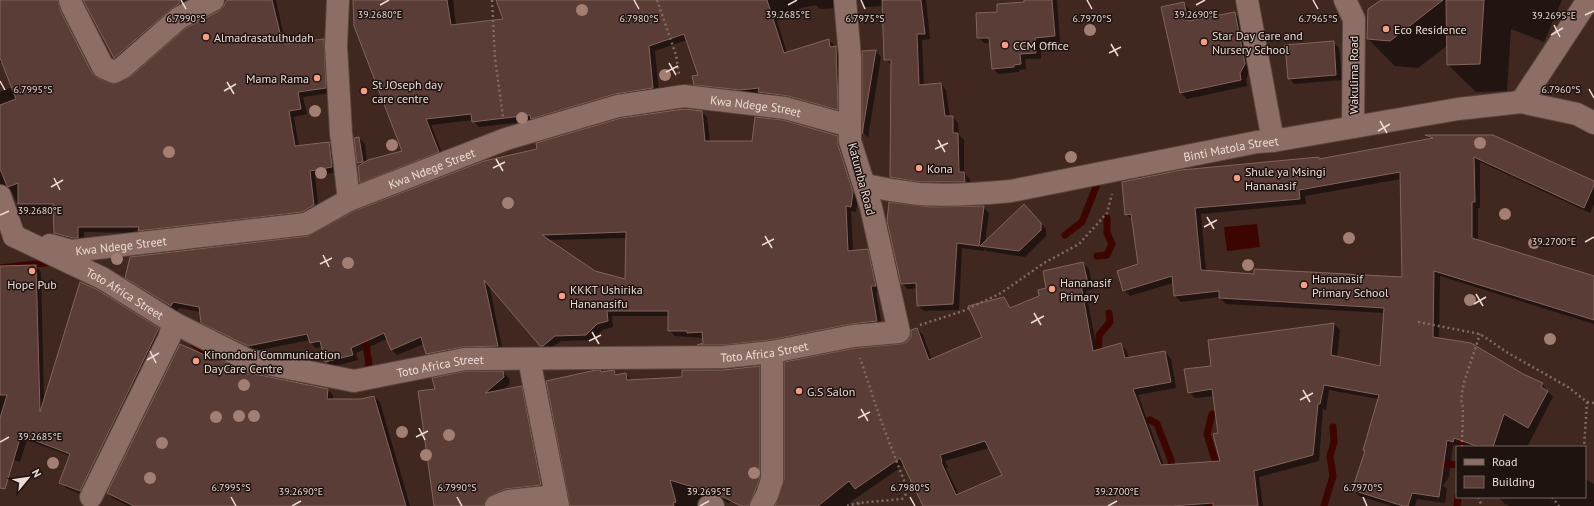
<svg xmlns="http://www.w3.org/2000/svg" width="1594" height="506" viewBox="0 0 1594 506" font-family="'PT Sans',sans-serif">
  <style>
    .water { fill: #3c0500 }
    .shadow { fill: #0007; fill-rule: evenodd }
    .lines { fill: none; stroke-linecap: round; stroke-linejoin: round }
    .stream { stroke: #3c0500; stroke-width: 7 }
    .building { fill: #593d36; stroke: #82645b; fill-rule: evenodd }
    .minor-casing { stroke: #59443e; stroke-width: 24 }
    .path { stroke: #816b64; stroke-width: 2.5; stroke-dasharray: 2 3; stroke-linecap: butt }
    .minor { stroke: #8d6e66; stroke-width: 22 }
    .tree { fill: #a27e73 }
    .ticks { fill: none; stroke: #ecdbd6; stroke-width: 1.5 }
    .poi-dot { fill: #f49e86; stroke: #1f1310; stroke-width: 1.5 }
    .labels { text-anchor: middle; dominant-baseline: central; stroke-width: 3; stroke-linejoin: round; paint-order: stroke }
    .poi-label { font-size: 12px; fill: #ecdbd6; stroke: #1f1310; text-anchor: start }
    .street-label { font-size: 12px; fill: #ecdbd6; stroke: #1f1310 }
    .ticks-label { font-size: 10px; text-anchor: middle; fill: #ecdbd6; stroke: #1f1310; stroke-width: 3; stroke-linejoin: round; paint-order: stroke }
  </style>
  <rect width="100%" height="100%" fill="#40271f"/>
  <polygon class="water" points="1257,224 1260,247 1227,251 1224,227"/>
  <g class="shadow">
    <polygon points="0,0 65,0 79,43 0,63"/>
    <polygon points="84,0 203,0 120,63 108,47"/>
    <polygon points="226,0 276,0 284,37 287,40 288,45 323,40 329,46 331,93 303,97 307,114 294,117 299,147 329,143 335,148 338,172 315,176 319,211 308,217 141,233 84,232 84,243 61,239 55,233 54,210 23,209 17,203 11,190 8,189 0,191 0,92 83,58 89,64 97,79 109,84 120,84 131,78 220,12 225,7"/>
    <polygon points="354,0 453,0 456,25 504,20 497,0 838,0 838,8 820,9 816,5 775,14 787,53 829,40 842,53 843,115 765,98 761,94 746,95 701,90 695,84 699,75 687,40 655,51 659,94 534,121 479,127 473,120 431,125 444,158 366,188 360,182 361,165 358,162 359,138 365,144 367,162 403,152"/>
    <polygon points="859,0 926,0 930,39 922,40 924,86 941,84 946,90 950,117 953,117 958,123 959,135 964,140 964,173 970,179 970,187 897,183 892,177 892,65 885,59 883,6 865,7"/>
    <polygon points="1025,0 1057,0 1060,42 1041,44 1041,59 1025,59 1026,69 1019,70 1019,72 998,74 993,68 990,43 984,43 978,37 998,13 1025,3"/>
    <polygon points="1382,0 1562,0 1544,42 1511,29 1507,91 1476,92 1448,65 1448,45 1418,68 1395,66 1368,39"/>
    <polygon points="1184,3 1189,9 1192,21 1234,13 1240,18 1250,70 1246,79 1247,86 1187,99 1181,93 1162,7"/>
    <polygon points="1333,42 1339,48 1342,80 1294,84 1289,78"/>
    <polygon points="875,51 881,57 868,138 864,133 863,52"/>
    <path d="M702,112L707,117L710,142H753L837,136L843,142L858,199L856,212L851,211L853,251L867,250L873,255L881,291L876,292L882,327L776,345L704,350L699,345L704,344V338L675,336L669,330V316H612L613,327L603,330L592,340L561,341L547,351L489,284L503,352L432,359L427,354L424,344L397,355L391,349L387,339L356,353L358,360L332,367L326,361L322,347L316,348L311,343L310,340L254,351L208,328L202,322L200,312L179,308L177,311L132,283L126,277L308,237ZM627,238L626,280L595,272L548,240Z"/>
    <path d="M1427,136H1492L1594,182V204L1590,213L1480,162V208H1478V240L1594,277V324L1440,276L1439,339L1542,384L1553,397L1527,447H1471L1460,443L1459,447L1453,445L1449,477L1443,486L1447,489L1445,503L1417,499L1415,506H1392L1359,496L1353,490L1366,451L1379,399L1329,390L1326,410L1323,409L1319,461L1259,477L1263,506H924L904,465L849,503L851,506H776L901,345L908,342L917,329L923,335L932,360L983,337L1003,299L1012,309L1041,297L1047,288L1083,263L1089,269L1093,289L1086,291L1097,351L1120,344L1126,350L1129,358L1165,352L1171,359L1176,388L1138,395L1164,466L1222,462L1214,396L1195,398L1189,392L1212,366L1334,324L1340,330L1337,357L1381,367L1384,313L1226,304L1219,297L1181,302L1175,296L1173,283L1130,296L1124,290L1139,264L1133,220L1126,214L1319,158L1320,160L1431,140ZM1401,179L1403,278L1255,275L1206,271L1201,214L1306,204L1305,196ZM989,448L1003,475L959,495L946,468L948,467L945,461Z"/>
    <polygon points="983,207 989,213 985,243 1030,211 1046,229 1046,236 1025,257 987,251 984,249 984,251 962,248 959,310 924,311 918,306 917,288 908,289 902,283 930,208"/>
    <polygon points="36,266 41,272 44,399 158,329 164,335 86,496 66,488 61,483 70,456 27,440 20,462 0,456 0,267"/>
    <polygon points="759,367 765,373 765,484 757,506 748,506 745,497 728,503 720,499 704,506 571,506 602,373 614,371 618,376 626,374 632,381 683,378 724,370"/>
    <polygon points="503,372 509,378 510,384 501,391 521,387 527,393 547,491 491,506 435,506 436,390"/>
    <polygon points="245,373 327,389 333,395 333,400 361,400 374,397 380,402 410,506 129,506 114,499 108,493"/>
    <polygon points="1585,479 1594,484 1594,506 1510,506 1505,504 1499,498 1585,497"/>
  </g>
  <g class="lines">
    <g class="stream">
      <polyline points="1065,235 1082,222 1100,177"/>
      <polyline points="1097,256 1107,255 1112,244 1107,233 1107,218"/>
      <polyline points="0,268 53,262"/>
      <polyline points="364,332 369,364 365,375"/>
      <polyline points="194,344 211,356 228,359"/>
      <polyline points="1098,359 1099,335 1110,322 1109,313"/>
      <polyline points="1212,414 1207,434 1218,470"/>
      <polyline points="1150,420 1157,424 1171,460 1172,473"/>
      <polyline points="1461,431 1461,447"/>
      <polyline points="1435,462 1457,465"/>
      <polyline points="1211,494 1211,506"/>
      <polyline points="1324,506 1333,476 1330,456 1334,442 1333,427"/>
      <polyline points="1457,506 1458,497"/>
    </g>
  </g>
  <g class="building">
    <polygon points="0,0 58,0 61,12 92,73 98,78 114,84 130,77 186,28 219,11 223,7 227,0 272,0 280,33 282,33 285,44 324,39 326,88 298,92 301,109 289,111 295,146 329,142 332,167 310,171 314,205 302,212 138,231 139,227 78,227 78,238 73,238 54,233 53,204 18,204 18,183 8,187 7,186 0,169 0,105 16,99 0,58"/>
    <polygon points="83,0 179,0 180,3 171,9 114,58"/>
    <polygon points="353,0 447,0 451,25 503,19 496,0 767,0 784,53 829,39 830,47 836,46 838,110 788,96 758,92 759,88 740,90 694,85 692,76 698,75 684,34 649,46 653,88 615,94 531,119 530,115 472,122 471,114 426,119 439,152 360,183 358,166 368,160 402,151 354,26"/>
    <polygon points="882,0 921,0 925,34 917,34 919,85 941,83 945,116 953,116 953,133 958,133 959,172 964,172 965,182 920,182 890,177 891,60 884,60"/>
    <polygon points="1024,0 1052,0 1055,36 1035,38 1036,53 1020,54 1021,64 1014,65 1014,67 992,69 989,38 977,38 976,13 997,12 997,4 1024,2"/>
    <polygon points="1381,0 1443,0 1390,41 1367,39 1368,9"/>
    <polygon points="1446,0 1484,0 1480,64 1447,65"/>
    <polygon points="1184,2 1188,21 1235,12 1245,64 1240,73 1241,80 1180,93 1161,7"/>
    <polygon points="1334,41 1336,75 1288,79 1285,45"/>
    <polygon points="876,50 862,134 862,51"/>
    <path d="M684,109L702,111L705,141H752L755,117L783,120L838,136V145L853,192L851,207L846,206L848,251L868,249L876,286H871L877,321L851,324L770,340L723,345H697L703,343L702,332L687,333V331H668V311H607L608,321L597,324L586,335L555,336L543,346H540L484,280L498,346L463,347L426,354L421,337L391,350L384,333L351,348L353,355L325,362L320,341L310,343L307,334L248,346L201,323L199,307L173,302L171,306L125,278L130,257L308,236L354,211L484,161L537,149L536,143L621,118ZM626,232L625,279L595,271L542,235Z"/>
    <path d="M1425,135H1493L1594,181V185L1584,208L1474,157L1475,202H1472V238L1594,276V320L1434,271L1433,337L1471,343L1523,374L1543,383L1541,387L1548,391L1528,428L1504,414L1493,447H1479L1454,438L1453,442L1447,440L1439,497L1412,493L1408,506H1403L1352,490L1365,451L1363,450L1379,395L1324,385L1320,404H1318L1313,455L1254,471L1258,506H1213V503L1172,506H923L900,458L855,489L849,481L818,506H775L784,480V362L855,348L900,344L907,342L911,337V330L917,328L929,360L982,337L968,306L1004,297L1010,308L1039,296L1038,290L1046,288L1043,271L1083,262L1088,283L1081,285L1093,351L1121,343L1125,358L1165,351L1171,382L1133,389L1161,465L1220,461L1213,434L1218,433L1212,389L1188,393L1184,369L1211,366L1208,340L1334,323L1331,355L1380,366L1384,308L1219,298V291L1174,296L1172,276L1123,291L1117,271L1138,264L1131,214L1125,215L1122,182L1181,170L1319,157V159L1433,138ZM1400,172L1402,277L1254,269V274L1201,270L1195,208L1300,199L1299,190ZM985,441L1002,475L956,495L941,462L942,461L940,455Z"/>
    <polygon points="359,137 363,162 357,163 354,138"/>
    <polygon points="889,202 930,207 984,206 979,246 957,243 953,304 917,306 916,283 901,284 887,221"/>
    <polygon points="1024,204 1041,223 1041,230 1019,251 980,246"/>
    <polygon points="36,265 40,412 80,282 96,289 159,328 80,491 59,483 70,454 21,435 5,489 0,488 0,418 7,395 0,395 0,266"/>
    <polygon points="180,344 207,356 207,353 245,372 328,389 327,399 361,399 374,396 406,506 134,506 107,493"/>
    <polygon points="760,366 760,478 749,506 741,506 719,495 670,480 676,502 673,503 674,506 570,506 546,381 596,370 600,370 601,372 614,370 615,375 626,373 627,380 682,377 682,370 724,370"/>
    <polygon points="466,371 503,371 504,377 485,393 522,386 541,485 505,489 487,498 484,506 434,506 418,391 435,389 432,378"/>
  </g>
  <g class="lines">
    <g class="minor-casing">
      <g id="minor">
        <polyline points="70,0 72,6 103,67 114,72 122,68 179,18 213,0"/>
        <polyline points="338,0 336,46 341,133 349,200"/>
        <polyline points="1247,0 1273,141"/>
        <polyline points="1345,0 1354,19 1353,127"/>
        <polyline points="1521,102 1588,0"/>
        <path id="s1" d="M865,185C883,189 901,192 919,194C950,196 981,194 1011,191L1257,142L1273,141L1458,109L1521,102L1577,114L1594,123"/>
        <polyline points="0,196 14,236"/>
        <path id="s2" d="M14,236L102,278L174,323L248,360L354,381L465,359L724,357L772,352L853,336L899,332L871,207L850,141V57L845,0"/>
        <path id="s3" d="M50,245L72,251L306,224L349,200L506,139L618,106L684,96L785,108L850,126"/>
        <polyline points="529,359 558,506"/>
        <polyline points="91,497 169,338 174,323"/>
        <polyline points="496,506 509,501 555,496"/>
        <polyline points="709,506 713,506"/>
        <polyline points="761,506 767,495 772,480 772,352"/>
      </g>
    </g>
    <g class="path">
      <polyline points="492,0 495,58 503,117"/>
      <polyline points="657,0 676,55 679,74"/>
      <polyline points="1418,322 1480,334 1508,353 1568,387 1587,402 1584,447"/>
      <polyline points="920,325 963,311 978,304 1001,293 1044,263 1079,244 1107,213 1112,194"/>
      <polyline points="1587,402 1594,403"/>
      <polyline points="1462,447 1463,408 1461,399 1464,382 1480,334"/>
      <polyline points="1478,497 1482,506"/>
      <polyline points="1552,497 1559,506"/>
      <polyline points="858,503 860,506"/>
      <polyline points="847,506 858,503 902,499 906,494 906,486 880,418 860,358"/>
    </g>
    <use href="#minor" class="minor"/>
  </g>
  <g class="tree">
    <circle cx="582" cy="10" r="6"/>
    <circle cx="1090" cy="30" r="6"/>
    <circle cx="665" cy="75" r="6"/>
    <circle cx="315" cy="111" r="6"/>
    <circle cx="522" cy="118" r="6"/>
    <circle cx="1480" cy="143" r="6"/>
    <circle cx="392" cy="145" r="6"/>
    <circle cx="169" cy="152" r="6"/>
    <circle cx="1071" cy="157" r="6"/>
    <circle cx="321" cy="173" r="6"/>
    <circle cx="508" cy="203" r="6"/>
    <circle cx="1505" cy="214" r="6"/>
    <circle cx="1349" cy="238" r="6"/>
    <circle cx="1534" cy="243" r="6"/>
    <circle cx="117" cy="259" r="6"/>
    <circle cx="348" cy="263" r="6"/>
    <circle cx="1248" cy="265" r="6"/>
    <circle cx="1470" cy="300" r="6"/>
    <circle cx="1550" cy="339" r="6"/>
    <circle cx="244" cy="385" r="6"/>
    <circle cx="239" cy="416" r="6"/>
    <circle cx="254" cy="416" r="6"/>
    <circle cx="216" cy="417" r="6"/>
    <circle cx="402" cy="432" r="6"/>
    <circle cx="449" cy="435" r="6"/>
    <circle cx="162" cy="443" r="6"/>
    <circle cx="426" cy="455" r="6"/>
    <circle cx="53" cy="463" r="6"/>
    <circle cx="754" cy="473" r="6"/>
    <circle cx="150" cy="478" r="6"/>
  </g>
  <path class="ticks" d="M181,0L186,9M634,0L639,9M861,0L865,9M1087,0L1092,9M1313,0L1318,9M380,5L389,0M788,5L797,0M1196,5L1205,0M1585,15L1594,11M1554,25L1560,37M1551,35L1563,28M1111,44L1118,56M1109,53L1121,47M669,63L676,75M666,72L678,66M0,81L5,90M227,82L234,94M1589,89L1594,98M224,91L236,84M1380,121L1387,133M1378,131L1390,124M938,140L945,152M935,149L948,143M496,159L503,171M493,168L505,162M54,178L60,190M51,187L63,180M0,215L9,211M1207,217L1214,229M1204,227L1217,220M765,236L772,248M1585,242L1594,237M762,245L774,239M323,255L329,267M320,264L332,258M1476,294L1483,306M1474,304L1486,297M1034,313L1041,325M1031,323L1044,316M592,332L599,344M589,341L601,335M150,351L156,363M147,360L159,353M1303,390L1310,402M1300,400L1313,393M861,409L868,421M858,418L870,412M419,428L425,440M416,437L428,431M0,442L9,437M231,497L236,506M457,497L462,506M910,497L915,506M1363,497L1367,506M292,506L301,501M700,506L709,501M1108,506L1117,501"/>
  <g class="poi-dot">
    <circle cx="1386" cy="29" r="4"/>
    <circle cx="206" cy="37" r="4"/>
    <circle cx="1204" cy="42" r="4"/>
    <circle cx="1005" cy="45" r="4"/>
    <circle cx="317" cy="78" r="4"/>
    <circle cx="364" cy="91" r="4"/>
    <circle cx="919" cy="168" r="4"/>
    <circle cx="1237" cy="178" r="4"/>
    <circle cx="32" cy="271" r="4"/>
    <circle cx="1304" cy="285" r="4"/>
    <circle cx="1052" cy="289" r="4"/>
    <circle cx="562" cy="296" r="4"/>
    <circle cx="196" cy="361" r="4"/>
    <circle cx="799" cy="391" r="4"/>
  </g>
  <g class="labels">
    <g class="poi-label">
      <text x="1394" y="29">Eco Residence</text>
      <text x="1212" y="35">Star Day Care and<tspan x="1212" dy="14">Nursery School</tspan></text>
      <text x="214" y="37">Almadrasatulhudah</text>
      <text x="1013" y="45">CCM Office</text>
      <text x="309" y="78" text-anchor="end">Mama Rama</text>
      <text x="372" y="84">St JOseph day<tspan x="372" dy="14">care centre</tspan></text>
      <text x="927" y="168">Kona</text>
      <text x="1245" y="171">Shule ya Msingi<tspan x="1245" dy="14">Hananasif</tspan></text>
      <text x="1312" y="278">Hananasif<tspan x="1312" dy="14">Primary School</tspan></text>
      <text x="1060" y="282">Hananasif<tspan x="1060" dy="14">Primary</tspan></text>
      <text x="32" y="284" text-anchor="middle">Hope Pub</text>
      <text x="570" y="289">KKKT Ushirika<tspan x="570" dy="14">Hananasifu</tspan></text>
      <text x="204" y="354">Kinondoni Communication<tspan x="204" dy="14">DayCare Centre</tspan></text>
      <text x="807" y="391">G.S Salon</text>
    </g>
    <g class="street-label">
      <text transform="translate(1353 75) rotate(-90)">Wakulima Road</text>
      <text stroke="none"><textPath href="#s3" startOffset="732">Kwa Ndege Street</textPath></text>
      <text stroke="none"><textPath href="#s1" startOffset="371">Binti Matola Street</textPath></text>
      <text stroke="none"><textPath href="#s3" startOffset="396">Kwa Ndege Street</textPath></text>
      <text transform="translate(862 179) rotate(75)">Katumba Road</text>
      <text stroke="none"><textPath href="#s3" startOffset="72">Kwa Ndege Street</textPath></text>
      <text stroke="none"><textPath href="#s2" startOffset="125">Toto Africa Street</textPath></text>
      <text stroke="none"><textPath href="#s2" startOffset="786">Toto Africa Street</textPath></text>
      <text stroke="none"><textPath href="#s2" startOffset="461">Toto Africa Street</textPath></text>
    </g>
  </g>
  <g class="ticks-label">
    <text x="380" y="18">39.2680°E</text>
    <text x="788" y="18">39.2685°E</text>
    <text x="1196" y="18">39.2690°E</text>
    <text x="1554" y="19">39.2695°E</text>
    <text x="186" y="22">6.7990°S</text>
    <text x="639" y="22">6.7980°S</text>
    <text x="865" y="22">6.7975°S</text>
    <text x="1092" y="22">6.7970°S</text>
    <text x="1318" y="22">6.7965°S</text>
    <text x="1561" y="93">6.7960°S</text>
    <text x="33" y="93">6.7995°S</text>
    <text x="40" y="214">39.2680°E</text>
    <text x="1554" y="245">39.2700°E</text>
    <text x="40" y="440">39.2685°E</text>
    <text x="231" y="491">6.7995°S</text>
    <text x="457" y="491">6.7990°S</text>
    <text x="910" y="491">6.7980°S</text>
    <text x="1363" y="491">6.7970°S</text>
    <text x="301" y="495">39.2690°E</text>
    <text x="709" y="495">39.2695°E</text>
    <text x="1117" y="495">39.2700°E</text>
  </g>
  <rect x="1456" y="446" width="130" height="52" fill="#1f1310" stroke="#71635f"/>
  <rect x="1464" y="459" width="20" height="6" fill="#8d6e66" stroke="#71635f"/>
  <text x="1492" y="466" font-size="12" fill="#ecdbd6">Road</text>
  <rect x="1464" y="476" width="20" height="12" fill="#593d36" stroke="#71635f"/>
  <text x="1492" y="486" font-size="12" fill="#ecdbd6">Building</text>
  <g transform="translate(28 478) rotate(61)" stroke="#1f1310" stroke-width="3" paint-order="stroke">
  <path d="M0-3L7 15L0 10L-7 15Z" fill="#ecdbd6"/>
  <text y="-6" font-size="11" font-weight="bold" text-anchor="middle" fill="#ecdbd6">N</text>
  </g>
</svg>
